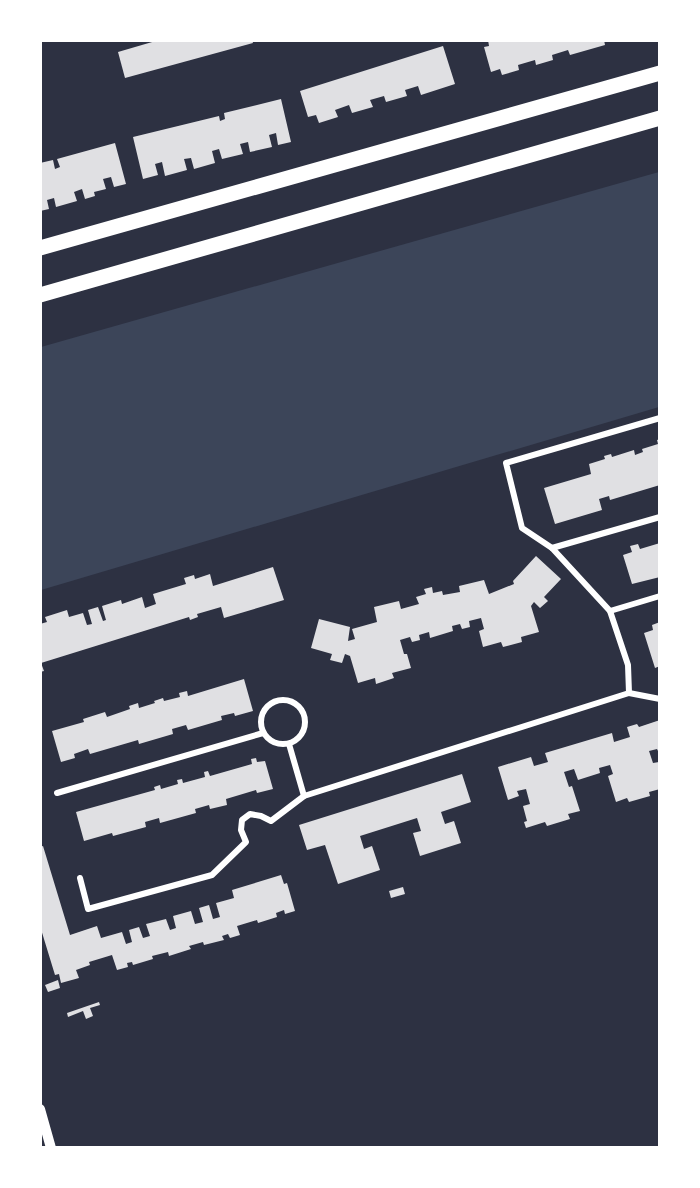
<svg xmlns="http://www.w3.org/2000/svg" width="700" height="1188" viewBox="0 0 700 1188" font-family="'Golos Text',sans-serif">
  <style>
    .green { fill: #3c4559 }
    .building { fill: #e0e0e3 }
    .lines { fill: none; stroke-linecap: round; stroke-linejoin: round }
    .minor { stroke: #fff; stroke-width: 6 }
    .tertiary { stroke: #fff; stroke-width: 10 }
    .primary { stroke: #fff; stroke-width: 15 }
  </style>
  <rect width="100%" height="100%" fill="#2d3142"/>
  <polygon class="green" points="659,172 659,407 41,590 41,347"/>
  <g class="building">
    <polygon points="159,40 252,40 253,43 125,78 118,52"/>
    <polygon points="488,40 604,40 605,45 570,55 568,50 552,55 553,60 536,65 535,60 518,65 519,70 502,75 500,69 491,72 484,47 489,46"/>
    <polygon points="443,46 455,84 421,95 418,86 405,90 407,96 386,102 384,96 370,100 373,107 352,113 349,105 335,110 338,117 319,123 316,115 308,117 300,91"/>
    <polygon points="281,99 291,142 278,145 276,133 269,135 272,147 250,152 248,142 240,144 243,154 222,159 219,149 212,151 215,163 194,169 191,158 184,159 187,170 165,176 162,162 155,164 158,175 143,179 133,137 219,116 220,121 225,119 224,113"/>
    <polygon points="115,143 126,184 114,187 111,177 103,179 106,189 94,192 95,196 85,199 82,189 74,192 77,201 56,207 54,198 47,200 49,209 40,211 40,163 53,160 55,169 60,167 57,159"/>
    <polygon points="660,439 660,485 610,500 609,496 599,499 602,510 555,524 544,488 591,474 589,464 605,459 604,456 611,454 612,457 634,450 635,455 643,452 642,449 658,444 657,440"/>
    <polygon points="660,543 660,577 632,584 623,555 632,552 630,546 638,544 640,549"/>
    <polygon points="536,556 561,579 544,597 548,601 540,608 534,602 531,606 539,632 521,637 522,642 503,647 501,642 483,647 479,631 484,629 481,618 469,621 470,627 462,629 460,624 452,626 453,631 430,638 429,632 419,635 420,640 412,642 410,637 400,640 404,654 407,654 411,668 392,673 394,678 376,684 375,678 358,683 350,656 345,654 342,663 330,660 332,654 311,648 319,619 350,627 348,641 355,639 352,629 377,622 374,607 399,601 401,609 419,604 416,597 426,594 424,589 432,587 433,593 442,591 443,595 460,592 459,586 484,580 489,594 514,584 513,581"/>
    <polygon points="273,567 284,600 224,618 221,607 197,614 198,617 190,620 189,617 41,663 44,671 40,672 40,624 47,622 45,617 67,610 69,617 83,613 87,625 92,624 88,610 98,607 103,621 106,620 102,606 121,600 122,604 142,597 145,608 156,604 153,594 186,584 184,578 194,575 195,579 210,574 213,586"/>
    <polygon points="660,622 660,666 655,668 644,633 653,630 652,625"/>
    <polygon points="244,679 253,711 235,716 234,713 221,716 222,720 188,730 186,725 172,729 173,734 139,744 138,740 90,754 88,749 74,754 75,758 61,762 52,731 84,722 83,719 105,712 107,717 130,709 129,706 138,703 139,708 155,703 154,701 163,698 164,701 180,697 179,693 187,691 188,696"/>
    <polygon points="660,720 660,755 657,749 649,751 653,763 659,762 660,764 660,789 649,792 650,796 629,802 627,798 616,802 608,776 613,774 610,765 599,768 600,773 578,780 574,769 564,772 569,787 572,786 580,811 568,814 570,819 547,826 545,822 526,828 524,822 527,821 523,806 530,804 526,789 517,791 519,796 508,800 498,767 531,757 534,766 548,762 545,753 612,733 614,742 630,737 627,727 637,724 639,727"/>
    <polygon points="256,758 257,762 265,761 273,789 257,793 256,790 226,799 227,805 210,809 209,805 195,809 196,813 160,823 159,818 145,822 146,827 113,836 112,833 84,841 76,812 155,790 154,787 160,785 161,789 178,784 177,780 182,779 183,783 205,777 204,772 208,771 210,776 252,764 251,759"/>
    <polygon points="462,774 471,802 441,812 445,824 454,821 461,843 420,856 413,833 421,831 417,818 360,836 364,849 372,846 380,870 338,884 325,845 307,850 299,825"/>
    <polygon points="43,846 70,935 97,926 101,938 122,932 126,944 132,942 129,930 139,927 143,938 150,936 146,924 166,919 170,930 176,928 173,916 191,911 195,924 203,922 199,908 209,905 213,919 220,917 216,903 234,898 232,890 281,875 284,884 287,883 295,911 285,914 284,910 276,913 277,917 258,923 257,920 237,926 240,935 230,938 228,934 222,936 224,940 204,945 203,942 189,946 191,949 169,956 168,952 152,956 153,959 133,965 132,962 127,963 128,967 117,970 112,955 89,962 90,965 76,970 79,978 61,983 59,974 55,975 40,926 40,847"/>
    <polygon points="403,887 405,894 391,898 389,891"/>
    <polygon points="58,980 60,988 48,992 45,985"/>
    <polygon points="99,1002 100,1005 90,1008 93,1016 86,1019 83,1011 68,1017 67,1013"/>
  </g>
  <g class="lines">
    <g class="minor">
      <polyline points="660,418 506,463 522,528 552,548 610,611 628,665 629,693 660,699"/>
      <polyline points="552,548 660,517"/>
      <polyline points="610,611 660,596"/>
      <circle cx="283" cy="722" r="22"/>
      <polyline points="289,744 304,796"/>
      <polyline points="57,793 263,733"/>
      <polyline points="80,878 88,909 212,875 246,842 241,830 242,820 250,814 261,816 271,821 304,796 629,693"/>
    </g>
    <polyline class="tertiary" points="40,1109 51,1148"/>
    <g class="primary">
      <polyline points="40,248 660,73"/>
      <polyline points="40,295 660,118"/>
    </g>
  </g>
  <rect width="700" height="1188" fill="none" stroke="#ffffff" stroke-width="84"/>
</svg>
